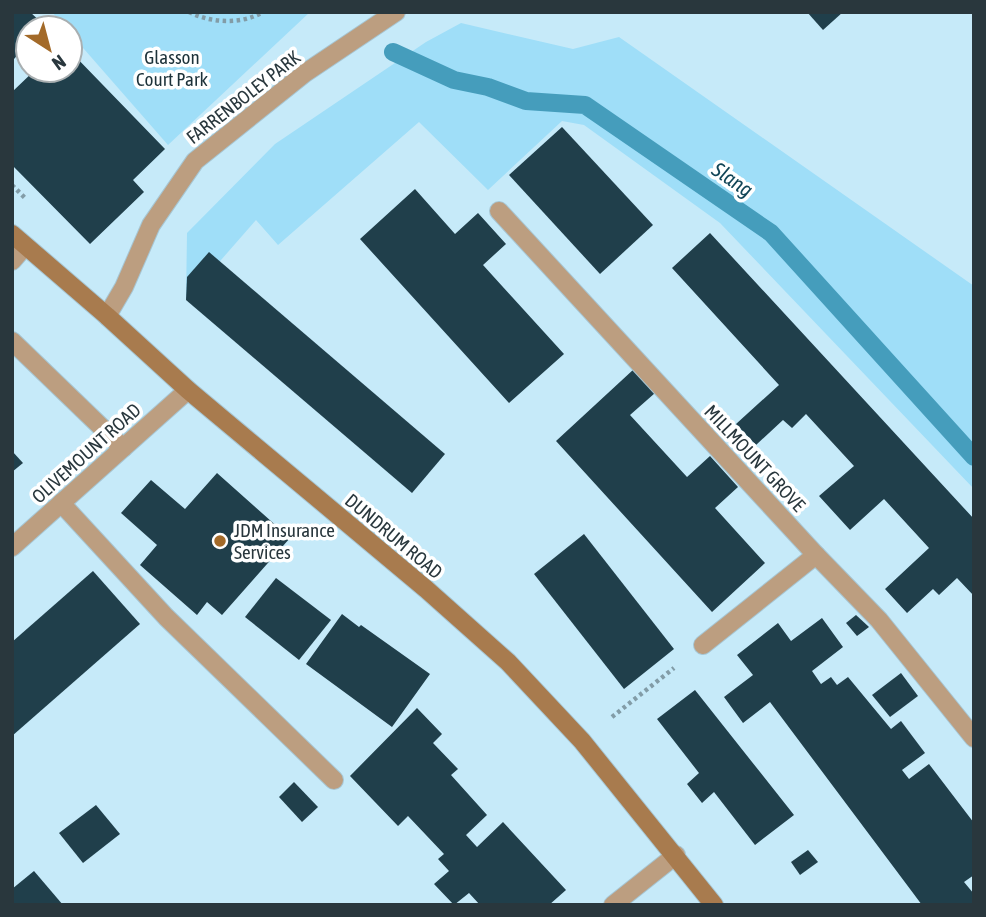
<svg xmlns="http://www.w3.org/2000/svg" width="986" height="917" viewBox="0 0 986 917" font-family="'Asap Condensed',sans-serif">
  <style>
    .green { fill: #9fdef8 }
    .lines { fill: none; stroke-linecap: round; stroke-linejoin: round }
    .stream { stroke: #459dbc; stroke-width: 18 }
    .building { fill: #203f4b }
    .service-casing { stroke: #a7c6d3; stroke-width: 20 }
    .minor-casing { stroke: #a7c6d3; stroke-width: 20 }
    .secondary-casing { stroke: #a7c6d3; stroke-width: 20 }
    .path { stroke: #829ca7; stroke-width: 4.5; stroke-dasharray: 3.5 3.5; stroke-linecap: butt }
    .service { stroke: #bc9e80; stroke-width: 18 }
    .minor { stroke: #bc9e80; stroke-width: 18 }
    .secondary { stroke: #a87b4e; stroke-width: 18 }
    .poi-dot { fill: #a36a29; stroke: #fff; stroke-width: 2.5 }
    .labels { text-anchor: middle; dominant-baseline: central; stroke-width: 7; stroke-linejoin: round; paint-order: stroke }
    .park-label { font-size: 19px; fill: #1d323a; stroke: #fff }
    .street-label { font-size: 19px; fill: #29373d; stroke: #fff }
    .poi-label { font-size: 19px; fill: #29373d; stroke: #fff; text-anchor: start }
    .water-label { font-size: 21px; font-style: italic; fill: #114557; stroke: #fff }
  </style>
  <rect width="100%" height="100%" fill="#c6eaf9"/>
  <g class="green">
    <polygon points="52,12 310,12 168,145 70,33 70,28 66,28"/>
    <polygon points="461,23 573,49 619,37 974,286 974,489 720,223 584,125 562,121 488,190 419,122 278,245 256,220 186,300 187,233 275,144 426,42"/>
  </g>
  <g class="lines">
    <polyline class="stream" points="393,52 454,80 488,87 526,101 585,105 771,233 974,457"/>
  </g>
  <g class="building">
    <polygon points="12,12 30,12 43,24 40,28 28,28 28,43 14,59 12,57"/>
    <polygon points="807,12 843,12 823,30"/>
    <polygon points="70,51 165,149 133,180 144,192 90,244 12,165 12,92 35,70 70,70"/>
    <polygon points="562,127 653,225 600,274 509,175"/>
    <polygon points="415,189 455,234 478,213 506,244 483,265 564,354 509,403 360,239"/>
    <polygon points="710,233 974,519 974,596 957,578 939,595 933,589 907,613 885,589 929,548 884,499 850,530 819,496 854,466 806,414 792,428 783,420 756,445 736,424 779,385 672,268"/>
    <polygon points="209,252 445,454 412,493 186,300 187,277"/>
    <polygon points="634,369 655,393 630,415 687,477 710,456 738,487 715,508 765,563 712,612 556,441"/>
    <polygon points="12,451 23,463 12,472"/>
    <polygon points="217,473 290,538 222,615 207,602 197,615 140,565 157,545 121,513 151,480 185,509"/>
    <polygon points="584,534 674,649 624,689 534,574"/>
    <polygon points="93,571 140,624 12,736 12,642"/>
    <polygon points="276,578 331,620 299,660 245,617"/>
    <polygon points="342,614 359,627 361,625 430,674 392,727 306,664"/>
    <polygon points="856,615 869,627 857,636 846,623"/>
    <polygon points="822,618 843,647 812,671 821,684 831,677 837,685 848,677 891,729 901,721 925,753 902,770 909,779 929,764 974,823 974,875 964,882 974,894 974,905 922,905 770,702 743,723 724,697 753,675 737,655 778,623 791,641"/>
    <polygon points="901,673 918,696 890,717 872,695"/>
    <polygon points="695,690 794,815 755,845 714,792 702,803 687,784 699,773 657,719"/>
    <polygon points="417,708 442,734 433,743 458,769 451,775 487,815 466,835 477,847 503,822 566,890 549,905 480,905 469,893 454,905 434,884 449,871 438,859 444,854 408,816 398,826 350,776"/>
    <polygon points="294,782 318,807 302,822 279,797"/>
    <polygon points="96,805 120,834 83,863 59,833"/>
    <polygon points="808,850 818,862 800,875 791,862"/>
    <polygon points="34,871 63,905 12,905 12,889"/>
  </g>
  <g class="lines">
    <g class="service-casing">
      <g id="service">
        <polyline points="12,261 25,246"/>
        <polyline points="12,341 123,448"/>
        <polyline points="61,503 166,617 334,780"/>
        <polyline points="703,645 816,555"/>
        <polyline points="613,905 676,855"/>
      </g>
    </g>
    <g class="minor-casing">
      <g id="minor">
        <polyline points="499,211 816,555 879,620 974,738"/>
        <polyline points="107,316 124,287 151,225 195,161 305,73 396,12"/>
        <polyline points="12,547 188,390"/>
      </g>
    </g>
    <g class="secondary-casing">
      <polyline id="secondary" points="12,234 107,316 188,390 426,589 508,662 582,741 714,905"/>
    </g>
    <g class="path">
      <path d="M189,12C211,23 241,25 263,12"/>
      <polyline points="12,185 25,198"/>
      <polyline points="612,717 674,668"/>
    </g>
    <use href="#service" class="service"/>
    <use href="#minor" class="minor"/>
    <use href="#secondary" class="secondary"/>
  </g>
  <circle class="poi-dot" cx="220" cy="541" r="7"/>
  <g class="labels">
    <g class="park-label">
      <text x="172" y="57">Glasson<tspan x="172" dy="22">Court Park</tspan></text>
    </g>
    <g class="street-label">
      <text transform="translate(243 97) rotate(-38)">FARRENBOLEY PARK</text>
      <text transform="translate(86 453) rotate(-42)">OLIVEMOUNT ROAD</text>
      <text transform="translate(755 458) rotate(47)">MILLMOUNT GROVE</text>
      <text transform="translate(394 536) rotate(40)">DUNDRUM ROAD</text>
    </g>
    <g class="poi-label">
      <text x="234" y="530">JDM Insurance<tspan x="234" dy="22">Services</tspan></text>
    </g>
    <g class="water-label">
      <text transform="translate(733 179) rotate(34)">Slang</text>
    </g>
  </g>
  <rect width="986" height="917" fill="none" stroke="#29373d" stroke-width="28"/>
  <g transform="translate(49 49) rotate(144)"><circle r="33" fill="#ffffff" stroke="#a9afb1" stroke-width="2"/>
  <path d="M0-5L12 26L0 18L-12 26Z" fill="#a36a29"/>
  <text y="-10" font-size="19" font-weight="bold" text-anchor="middle" fill="#29373d">N</text>
  </g>
</svg>
